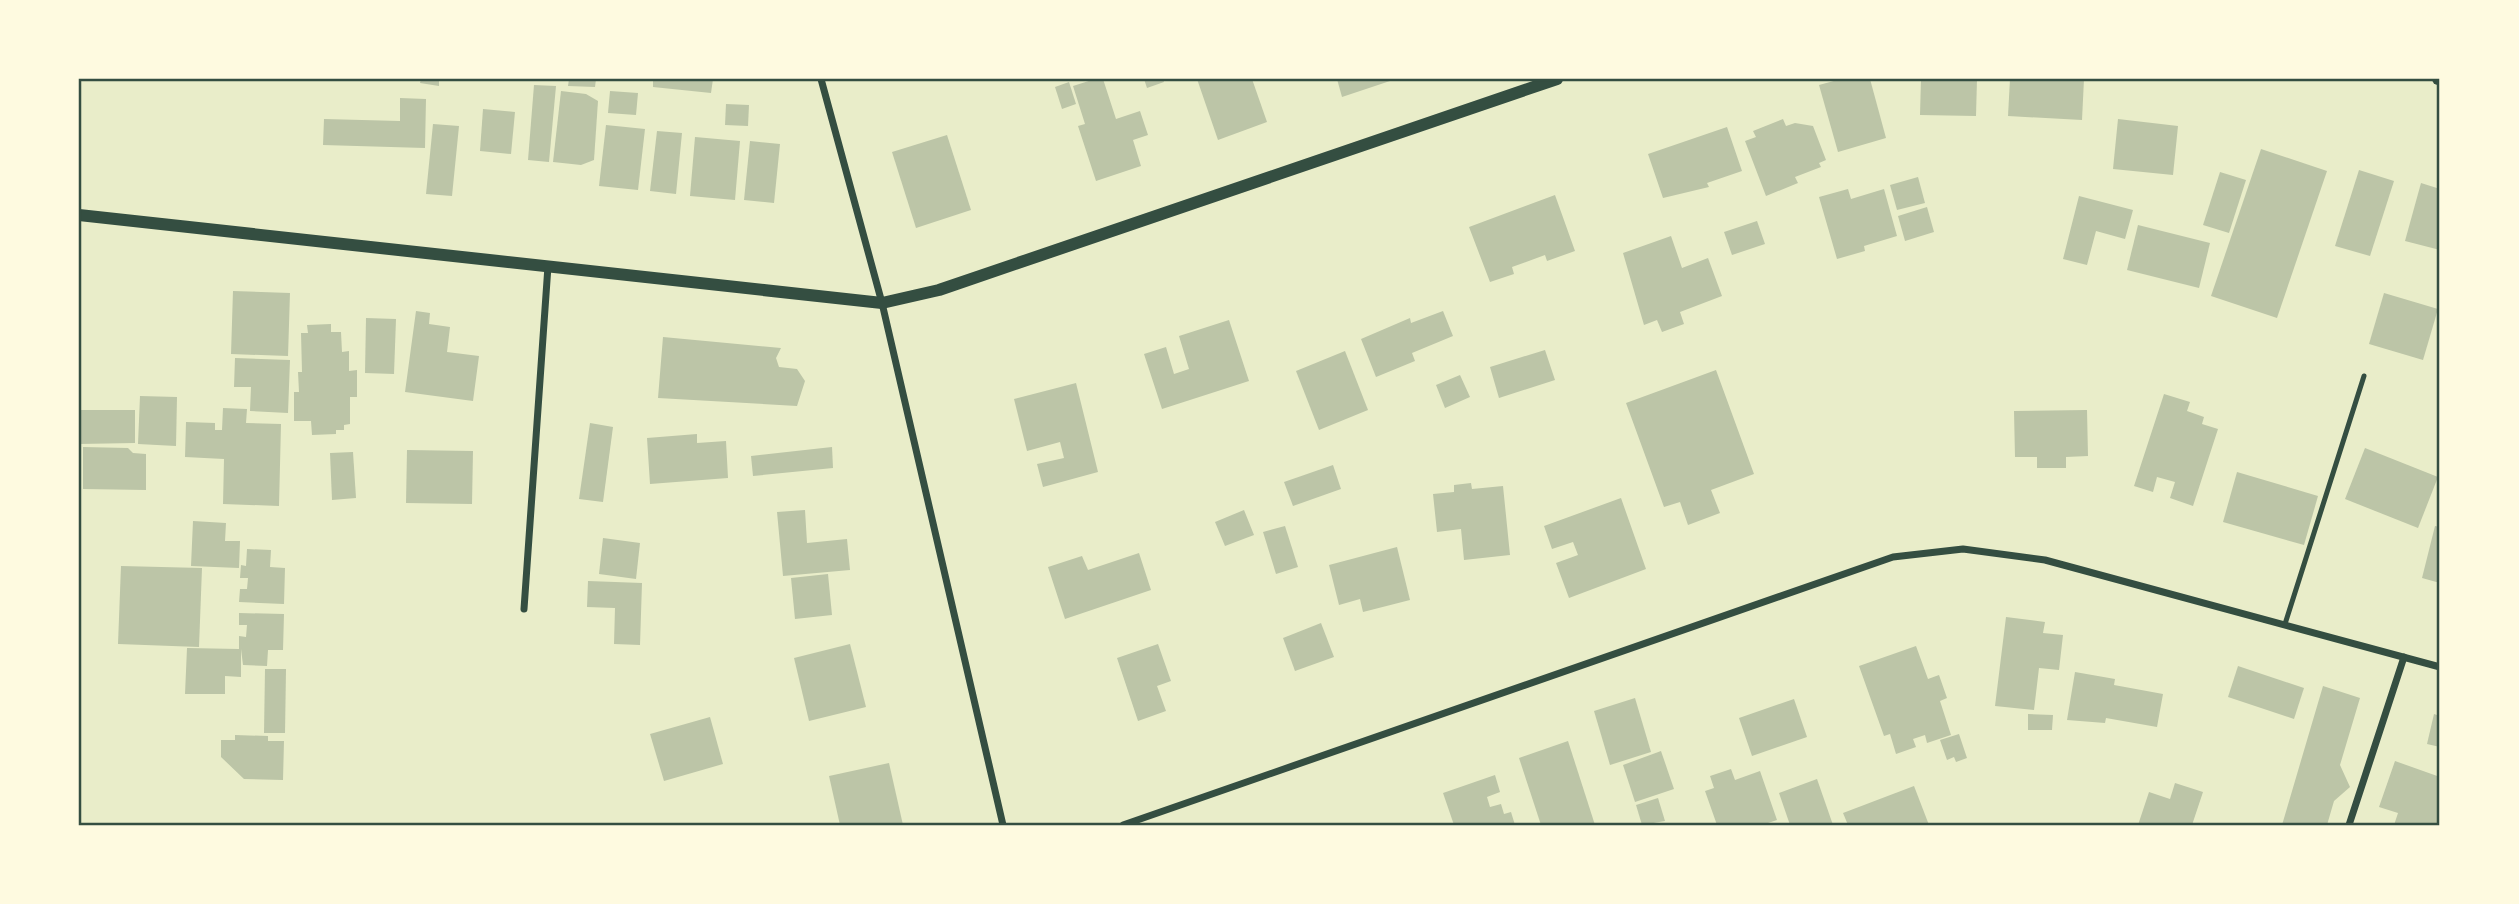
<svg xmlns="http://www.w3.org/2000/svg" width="2519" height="904" viewBox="0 0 2519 904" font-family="'Playfair Display',serif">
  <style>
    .building { fill: #bcc5a7 }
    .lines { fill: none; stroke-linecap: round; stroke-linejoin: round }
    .service { stroke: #344e41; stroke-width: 5 }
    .minor { stroke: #344e41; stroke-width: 7 }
    .tertiary { stroke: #344e41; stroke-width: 12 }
    .neatline { fill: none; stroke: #344e41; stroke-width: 2.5 }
  </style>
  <rect width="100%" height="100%" fill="#e9edc9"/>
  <g class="building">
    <polygon points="421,79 439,79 439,86 420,83"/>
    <polygon points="569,79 596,79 595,87 568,86"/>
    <polygon points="653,79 713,79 711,93 653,87"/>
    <polygon points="1095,79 1103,79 1116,119 1140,111 1148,135 1133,140 1141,166 1096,181 1078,126 1085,124 1073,86"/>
    <polygon points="1144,79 1163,79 1164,82 1147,88"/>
    <polygon points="1197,79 1252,79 1267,122 1218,140"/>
    <polygon points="1337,79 1390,79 1390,81 1342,97"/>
    <polygon points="1841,79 1870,79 1886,138 1838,152 1819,85"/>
    <polygon points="1921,79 1977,79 1976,116 1920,115"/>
    <polygon points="2010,79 2084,79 2082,120 2008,116"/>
    <polygon points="1069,82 1076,104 1062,109 1055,87"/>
    <polygon points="534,85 556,86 549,162 528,160"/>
    <polygon points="561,91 586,94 598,101 594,160 581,165 553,162"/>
    <polygon points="610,91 638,93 636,115 608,113"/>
    <polygon points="400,98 426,99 425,148 323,145 324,119 400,121"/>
    <polygon points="726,104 749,105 748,126 725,125"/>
    <polygon points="483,109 515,112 511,154 480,151"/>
    <polygon points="1783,119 1786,126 1795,123 1813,126 1826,160 1819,163 1821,167 1795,177 1798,183 1766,196 1745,141 1756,137 1753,131"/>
    <polygon points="2118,119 2178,126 2173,175 2113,169"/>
    <polygon points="433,124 459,126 452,196 426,194"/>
    <polygon points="606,125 645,129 638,190 599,186"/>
    <polygon points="1727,127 1742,171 1707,183 1709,187 1663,198 1648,154"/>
    <polygon points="657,131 682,133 676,194 650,191"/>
    <polygon points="947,135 971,210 916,228 892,152"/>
    <polygon points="695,137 740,141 735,200 690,196"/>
    <polygon points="750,141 780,144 774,203 744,200"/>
    <polygon points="2261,149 2327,171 2277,318 2211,296"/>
    <polygon points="2359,170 2394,181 2370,256 2335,246"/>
    <polygon points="2220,172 2246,180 2229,233 2203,225"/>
    <polygon points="1918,177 1925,203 1897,210 1890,185"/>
    <polygon points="2421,183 2440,189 2440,250 2405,241"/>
    <polygon points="1848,189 1851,199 1884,189 1897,236 1864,246 1865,251 1837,259 1819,197"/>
    <polygon points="1555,195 1575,251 1547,261 1545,255 1512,267 1514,274 1490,282 1469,227"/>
    <polygon points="2079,196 2133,210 2125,239 2096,231 2087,265 2063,259"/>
    <polygon points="1927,207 1934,232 1905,241 1898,216"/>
    <polygon points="1757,221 1765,244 1732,255 1724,232"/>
    <polygon points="2138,225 2210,243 2199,288 2127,270"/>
    <polygon points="1671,236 1682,268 1708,258 1722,296 1680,312 1684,324 1662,332 1657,320 1644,325 1623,253"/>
    <polygon points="233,291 290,293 288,356 231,354"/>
    <polygon points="2384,293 2438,309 2423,360 2369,344"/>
    <polygon points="416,311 430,313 429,324 450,327 447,352 479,356 473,401 405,392"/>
    <polygon points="1443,311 1453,336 1412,353 1415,361 1376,377 1361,339 1410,318 1411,323"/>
    <polygon points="366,318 396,319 394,374 365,373"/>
    <polygon points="1229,320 1249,381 1162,409 1144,354 1166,347 1174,374 1189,369 1179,336"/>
    <polygon points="331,324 331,332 341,332 342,352 349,351 349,371 357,370 357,397 350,397 350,424 344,425 344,430 336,430 336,434 312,435 311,421 294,421 294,392 299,392 298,372 302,372 301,333 308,333 307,325"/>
    <polygon points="663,337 781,348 776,358 779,367 797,369 805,381 797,406 658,398"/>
    <polygon points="1545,350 1555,380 1499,398 1490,367"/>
    <polygon points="1345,351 1368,410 1319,430 1296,371"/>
    <polygon points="235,358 290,360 288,413 250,411 251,387 234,387"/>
    <polygon points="1716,370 1754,474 1711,490 1720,513 1688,525 1680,502 1664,507 1626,403"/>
    <polygon points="1460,375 1470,397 1445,408 1436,385"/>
    <polygon points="1076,383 1098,472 1043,487 1037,464 1064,458 1060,442 1027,451 1014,399"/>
    <polygon points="2164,394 2190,402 2187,411 2204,417 2202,424 2218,429 2193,506 2170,498 2175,482 2157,477 2153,492 2134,486"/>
    <polygon points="140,396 177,397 176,446 138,444"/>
    <polygon points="223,408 247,409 246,423 281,424 279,506 223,504 224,459 185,457 186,422 215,423 215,430 222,430"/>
    <polygon points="79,410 135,410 135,443 79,444"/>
    <polygon points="2087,410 2088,456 2066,457 2066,468 2037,468 2037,457 2015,457 2014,411"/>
    <polygon points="590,423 613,427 603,502 579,499"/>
    <polygon points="697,434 697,443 726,441 728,478 650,484 647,438"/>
    <polygon points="83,447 128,448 133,453 146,454 146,490 83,489"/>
    <polygon points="832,447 833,468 753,476 751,456"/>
    <polygon points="2365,448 2438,477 2418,528 2345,499"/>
    <polygon points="407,450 473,451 472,504 406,503"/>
    <polygon points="353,452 356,498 332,500 330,453"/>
    <polygon points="1333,465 1341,489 1293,506 1284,482"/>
    <polygon points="2237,472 2318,496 2304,545 2223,522"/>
    <polygon points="1471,483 1472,489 1503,486 1510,555 1464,560 1461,529 1437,532 1433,494 1454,492 1454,485"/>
    <polygon points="1621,498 1646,569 1569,598 1556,563 1578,555 1573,542 1552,549 1544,526"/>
    <polygon points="805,510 807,543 847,539 850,570 783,576 777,512"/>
    <polygon points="1244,510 1254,535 1225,546 1215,522"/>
    <polygon points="193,521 226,523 225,541 240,541 239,568 191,566"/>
    <polygon points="1285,526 1298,567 1276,574 1263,532"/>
    <polygon points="2435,526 2440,527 2440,583 2422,578"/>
    <polygon points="603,538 640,543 636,579 599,574"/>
    <polygon points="1397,547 1410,600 1363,612 1360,599 1339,605 1329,565"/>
    <polygon points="247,549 271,550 270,567 285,568 284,604 239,602 240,589 247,589 248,578 240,578 241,565 246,566"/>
    <polygon points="1139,553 1151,590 1065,619 1048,567 1082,556 1088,570"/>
    <polygon points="121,566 202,568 199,647 118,644"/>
    <polygon points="828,574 832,615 795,619 791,578"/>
    <polygon points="588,581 642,583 640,645 614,644 615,608 587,607"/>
    <polygon points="239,613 284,614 283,650 268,650 267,666 243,665 241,649 241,677 225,676 225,694 185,694 187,648 239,649 239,636 246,637 247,625 239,625"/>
    <polygon points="2006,617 2045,622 2043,633 2063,635 2059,670 2039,668 2034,710 1995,706"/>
    <polygon points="1321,623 1334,657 1295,671 1283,638"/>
    <polygon points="850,644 866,707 809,721 794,658"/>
    <polygon points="1158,644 1171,681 1157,686 1166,711 1138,721 1117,658"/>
    <polygon points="1916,646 1928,679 1939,675 1947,698 1940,701 1951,735 1927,743 1925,735 1913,739 1916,747 1896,754 1890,734 1884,736 1859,666"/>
    <polygon points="2238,666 2304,688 2294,719 2228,697"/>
    <polygon points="265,669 286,669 285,733 264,733"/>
    <polygon points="2075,672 2115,679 2114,685 2163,694 2157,727 2106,718 2105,723 2067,720"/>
    <polygon points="2323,686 2360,698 2340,765 2350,787 2334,801 2327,825 2282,825"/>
    <polygon points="1635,698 1651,752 1610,765 1594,711"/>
    <polygon points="1794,699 1807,737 1752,756 1739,718"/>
    <polygon points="2028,714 2053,715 2052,730 2028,730"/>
    <polygon points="2434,714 2440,716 2440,747 2427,744"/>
    <polygon points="710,717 723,764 664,781 650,734"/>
    <polygon points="1959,734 1967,758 1956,762 1954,757 1947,760 1940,740"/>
    <polygon points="235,735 268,736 268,741 284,741 283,780 244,779 221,757 221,740 235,740"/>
    <polygon points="1568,741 1595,825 1541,825 1519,758"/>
    <polygon points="1661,751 1674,789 1635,802 1623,765"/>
    <polygon points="2395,761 2440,777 2440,825 2394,825 2398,813 2379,807"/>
    <polygon points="889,763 903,825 840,825 829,776"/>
    <polygon points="1731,769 1735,780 1760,771 1777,820 1762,825 1717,825 1705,791 1714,788 1710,776"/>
    <polygon points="1495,775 1500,792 1487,797 1490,807 1501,804 1504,814 1511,812 1515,825 1454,825 1443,793"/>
    <polygon points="1817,779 1833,825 1790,825 1779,793"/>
    <polygon points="2175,783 2203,792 2192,825 2138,825 2149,792 2170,799"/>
    <polygon points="1914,786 1929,825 1848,825 1843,813"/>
    <polygon points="1658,798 1665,821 1642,825 1636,805"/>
  </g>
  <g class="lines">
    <polyline class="service" points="2285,624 2364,376"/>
    <g class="minor">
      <polyline points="821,79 882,303 1003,825"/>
      <polyline points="524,609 548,266"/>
      <polyline points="1123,825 1893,557 1963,549 2045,560 2440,667"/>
      <polyline points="2349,825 2404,657"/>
    </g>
    <g class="tertiary">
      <polyline points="2438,79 2440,79"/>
      <polyline points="79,215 882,303 939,290 1557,79"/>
    </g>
  </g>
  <rect width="2519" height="904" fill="none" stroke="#fefae0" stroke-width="161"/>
  <rect x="80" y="80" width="2358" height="744" class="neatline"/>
</svg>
